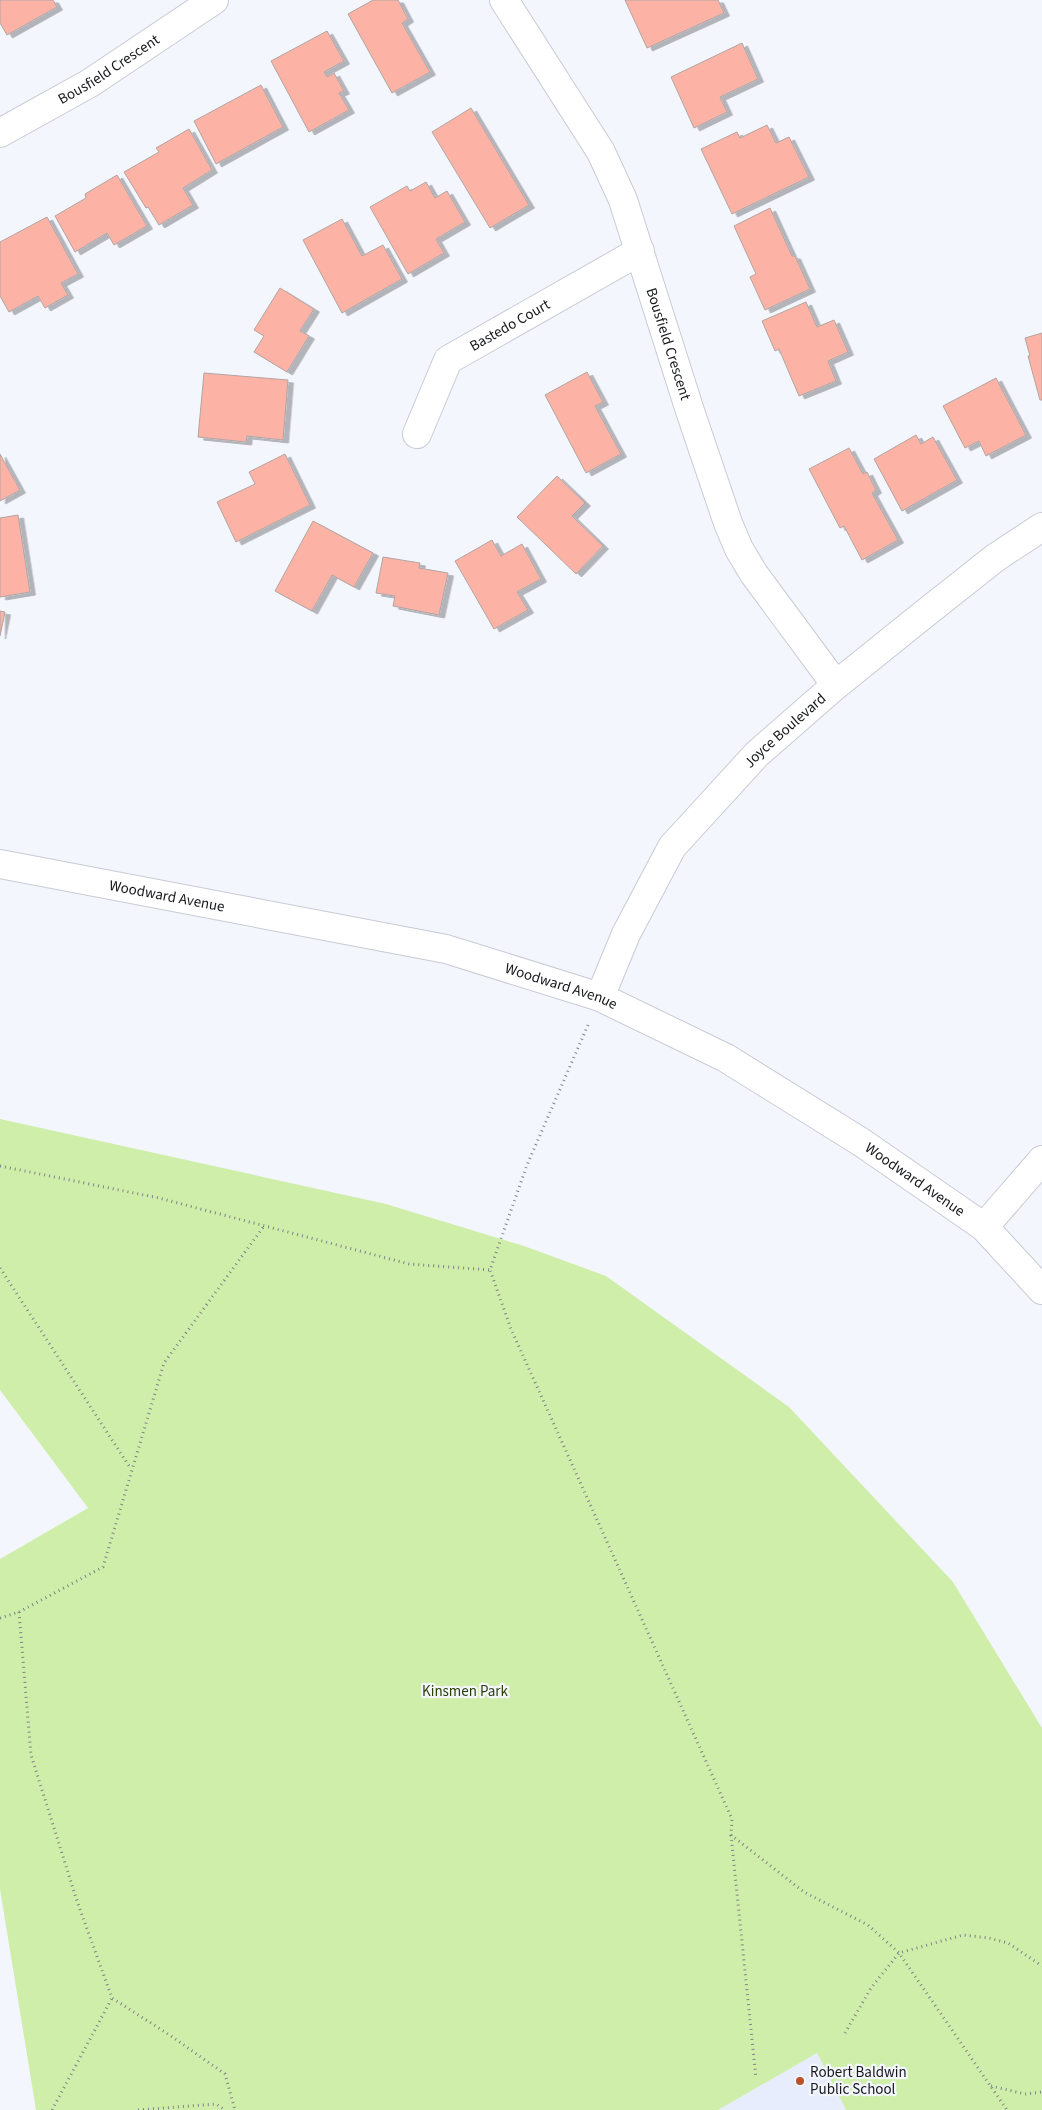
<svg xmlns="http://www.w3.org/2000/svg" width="1042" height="2110" viewBox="0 0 1042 2110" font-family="'Source Sans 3',sans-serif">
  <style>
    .built { fill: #e8edfe }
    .green { fill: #cfeeaa }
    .building { fill: #fdb2a6; stroke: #b0a5a3; filter: url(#shadow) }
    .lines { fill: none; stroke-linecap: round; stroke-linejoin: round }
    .street-casing { stroke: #c8cbd5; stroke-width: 30 }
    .secondary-casing { stroke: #c8cbd5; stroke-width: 30 }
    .path { stroke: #828489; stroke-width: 3; stroke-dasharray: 1 4; stroke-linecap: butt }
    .street { stroke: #fff; stroke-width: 28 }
    .secondary { stroke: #fff; stroke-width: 28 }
    .poi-dot { fill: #b95229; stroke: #f4f6fe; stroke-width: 2 }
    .labels { text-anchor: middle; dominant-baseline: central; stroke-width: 4.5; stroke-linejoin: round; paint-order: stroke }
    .street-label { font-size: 15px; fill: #17181c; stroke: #f4f6fe }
    .park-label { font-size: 15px; fill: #2a3f03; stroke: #f4f6fe }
    .poi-label { font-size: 15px; fill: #17181c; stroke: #f4f6fe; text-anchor: start }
  </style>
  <defs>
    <filter id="shadow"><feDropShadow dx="5.5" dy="3" stdDeviation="0" flood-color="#0004"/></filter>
  </defs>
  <rect width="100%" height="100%" fill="#f4f6fe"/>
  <polygon class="built" points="817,2053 846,2110 718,2110"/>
  <polygon class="green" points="0,1119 386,1204 524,1246 606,1276 789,1407 953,1582 1042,1728 1042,2110 846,2110 817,2053 718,2110 36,2110 0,1889 0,1559 88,1508 0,1390"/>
  <g class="building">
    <polygon points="0,0 53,0 57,7 7,35 0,23"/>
    <polygon points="373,0 398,0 408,19 402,23 430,72 392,93 348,14"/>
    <polygon points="625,0 718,0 724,13 647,48"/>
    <polygon points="327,31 344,61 324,72 327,77 334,73 344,91 339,93 349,110 309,132 271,61"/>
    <polygon points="742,43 758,79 720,97 727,112 694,128 671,77"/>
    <polygon points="261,85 283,127 216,164 194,121"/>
    <polygon points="471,108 529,205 490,228 432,132"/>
    <polygon points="767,125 776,143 789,137 809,177 732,214 701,149 737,132 740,138"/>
    <polygon points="189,129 212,170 183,188 193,205 159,225 148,207 146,208 124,172 159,152 156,148"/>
    <polygon points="117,175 147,226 114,245 107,233 75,252 55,216 86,198 85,194"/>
    <polygon points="426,182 435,198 447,191 465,222 436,239 444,253 408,274 370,207 407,186 410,191"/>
    <polygon points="770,208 792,256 795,256 810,289 765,310 750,277 756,274 734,226"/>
    <polygon points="47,217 78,274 61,283 68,295 45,308 38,296 9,312 0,296 0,242"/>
    <polygon points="342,219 362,256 383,245 402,279 342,313 303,240"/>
    <polygon points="280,288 314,309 300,331 309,336 287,372 254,352 264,336 254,330"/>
    <polygon points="806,302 817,327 834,320 848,352 828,361 836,381 799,396 779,349 775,351 762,321"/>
    <polygon points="1042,333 1042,400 1040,400 1028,356 1030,356 1025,338"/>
    <polygon points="587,372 603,402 595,406 621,454 586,473 545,395"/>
    <polygon points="204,373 288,380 283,440 247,436 246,442 198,437"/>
    <polygon points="996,378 1026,435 986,456 979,441 965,448 943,406"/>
    <polygon points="916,435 921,444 933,437 957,480 902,511 874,459"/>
    <polygon points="849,448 863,474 867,472 876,490 872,493 898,540 862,560 844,526 840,528 809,469"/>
    <polygon points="0,454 20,490 0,501"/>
    <polygon points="285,454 310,505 236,542 217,502 255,484 249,472"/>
    <polygon points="557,476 585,503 572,516 603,546 576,574 517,517"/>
    <polygon points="18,515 30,592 0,597 0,518"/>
    <polygon points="313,521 373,553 354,587 332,575 312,611 275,591"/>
    <polygon points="492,540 501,556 522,544 541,579 517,592 528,610 494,629 455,561"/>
    <polygon points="383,557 420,563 419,568 448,573 439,615 393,606 395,596 376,593"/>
    <polygon points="0,611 5,612 0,636"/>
  </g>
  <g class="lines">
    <g class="street-casing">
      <g id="street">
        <path id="s1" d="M504,0L601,152L623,200L690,411L728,523L739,549L754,574L836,685"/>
        <path id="s2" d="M0,133L90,83L214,0"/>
        <path id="s3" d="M417,434L448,360L640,251"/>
        <path id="s4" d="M600,997L626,934L672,847L757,754L836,685L923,615L995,558L1042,527"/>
        <polyline points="984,1227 1042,1160"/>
      </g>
    </g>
    <g class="secondary-casing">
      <g id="secondary">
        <path id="s5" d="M0,864L446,949L600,997L726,1058L861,1142L984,1227L1042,1290"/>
      </g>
    </g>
    <g class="path">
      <polyline points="588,1025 527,1165 490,1270 511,1329 732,1819 731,1835 804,1892 868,1925 899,1953 1007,2110"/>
      <polyline points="0,1166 159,1198 409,1264 490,1270"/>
      <polyline points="0,1268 131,1469"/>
      <polyline points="19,1612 103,1567 164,1363 264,1226"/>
      <polyline points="0,1618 19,1612 31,1755 77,1901 112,1998 171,2036 225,2074 235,2110"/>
      <polyline points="731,1835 756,2078"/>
      <polyline points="845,2033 871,1988 899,1953 963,1935 989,1938 1008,1943 1042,1966"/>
      <polyline points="991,2086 1025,2094 1042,2092"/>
      <polyline points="52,2110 112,1998"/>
      <polyline points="138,2110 216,2104 225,2110"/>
    </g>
    <use href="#street" class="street"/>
    <use href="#secondary" class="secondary"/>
  </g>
  <circle class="poi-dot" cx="800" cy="2081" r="5"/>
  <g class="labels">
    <g class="street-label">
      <text stroke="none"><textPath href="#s2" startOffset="126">Bousfield Crescent</textPath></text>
      <text stroke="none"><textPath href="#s3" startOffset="151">Bastedo Court</textPath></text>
      <text stroke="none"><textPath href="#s1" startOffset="384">Bousfield Crescent</textPath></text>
      <text stroke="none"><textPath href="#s4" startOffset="329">Joyce Boulevard</textPath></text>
      <text stroke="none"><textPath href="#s5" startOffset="170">Woodward Avenue</textPath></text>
      <text stroke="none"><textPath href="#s5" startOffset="575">Woodward Avenue</textPath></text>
      <text stroke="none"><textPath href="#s5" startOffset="980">Woodward Avenue</textPath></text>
    </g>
    <g class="park-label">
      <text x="465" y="1691">Kinsmen Park</text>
    </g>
    <g class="poi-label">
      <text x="810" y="2072">Robert Baldwin<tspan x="810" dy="17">Public School</tspan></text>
    </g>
  </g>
</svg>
